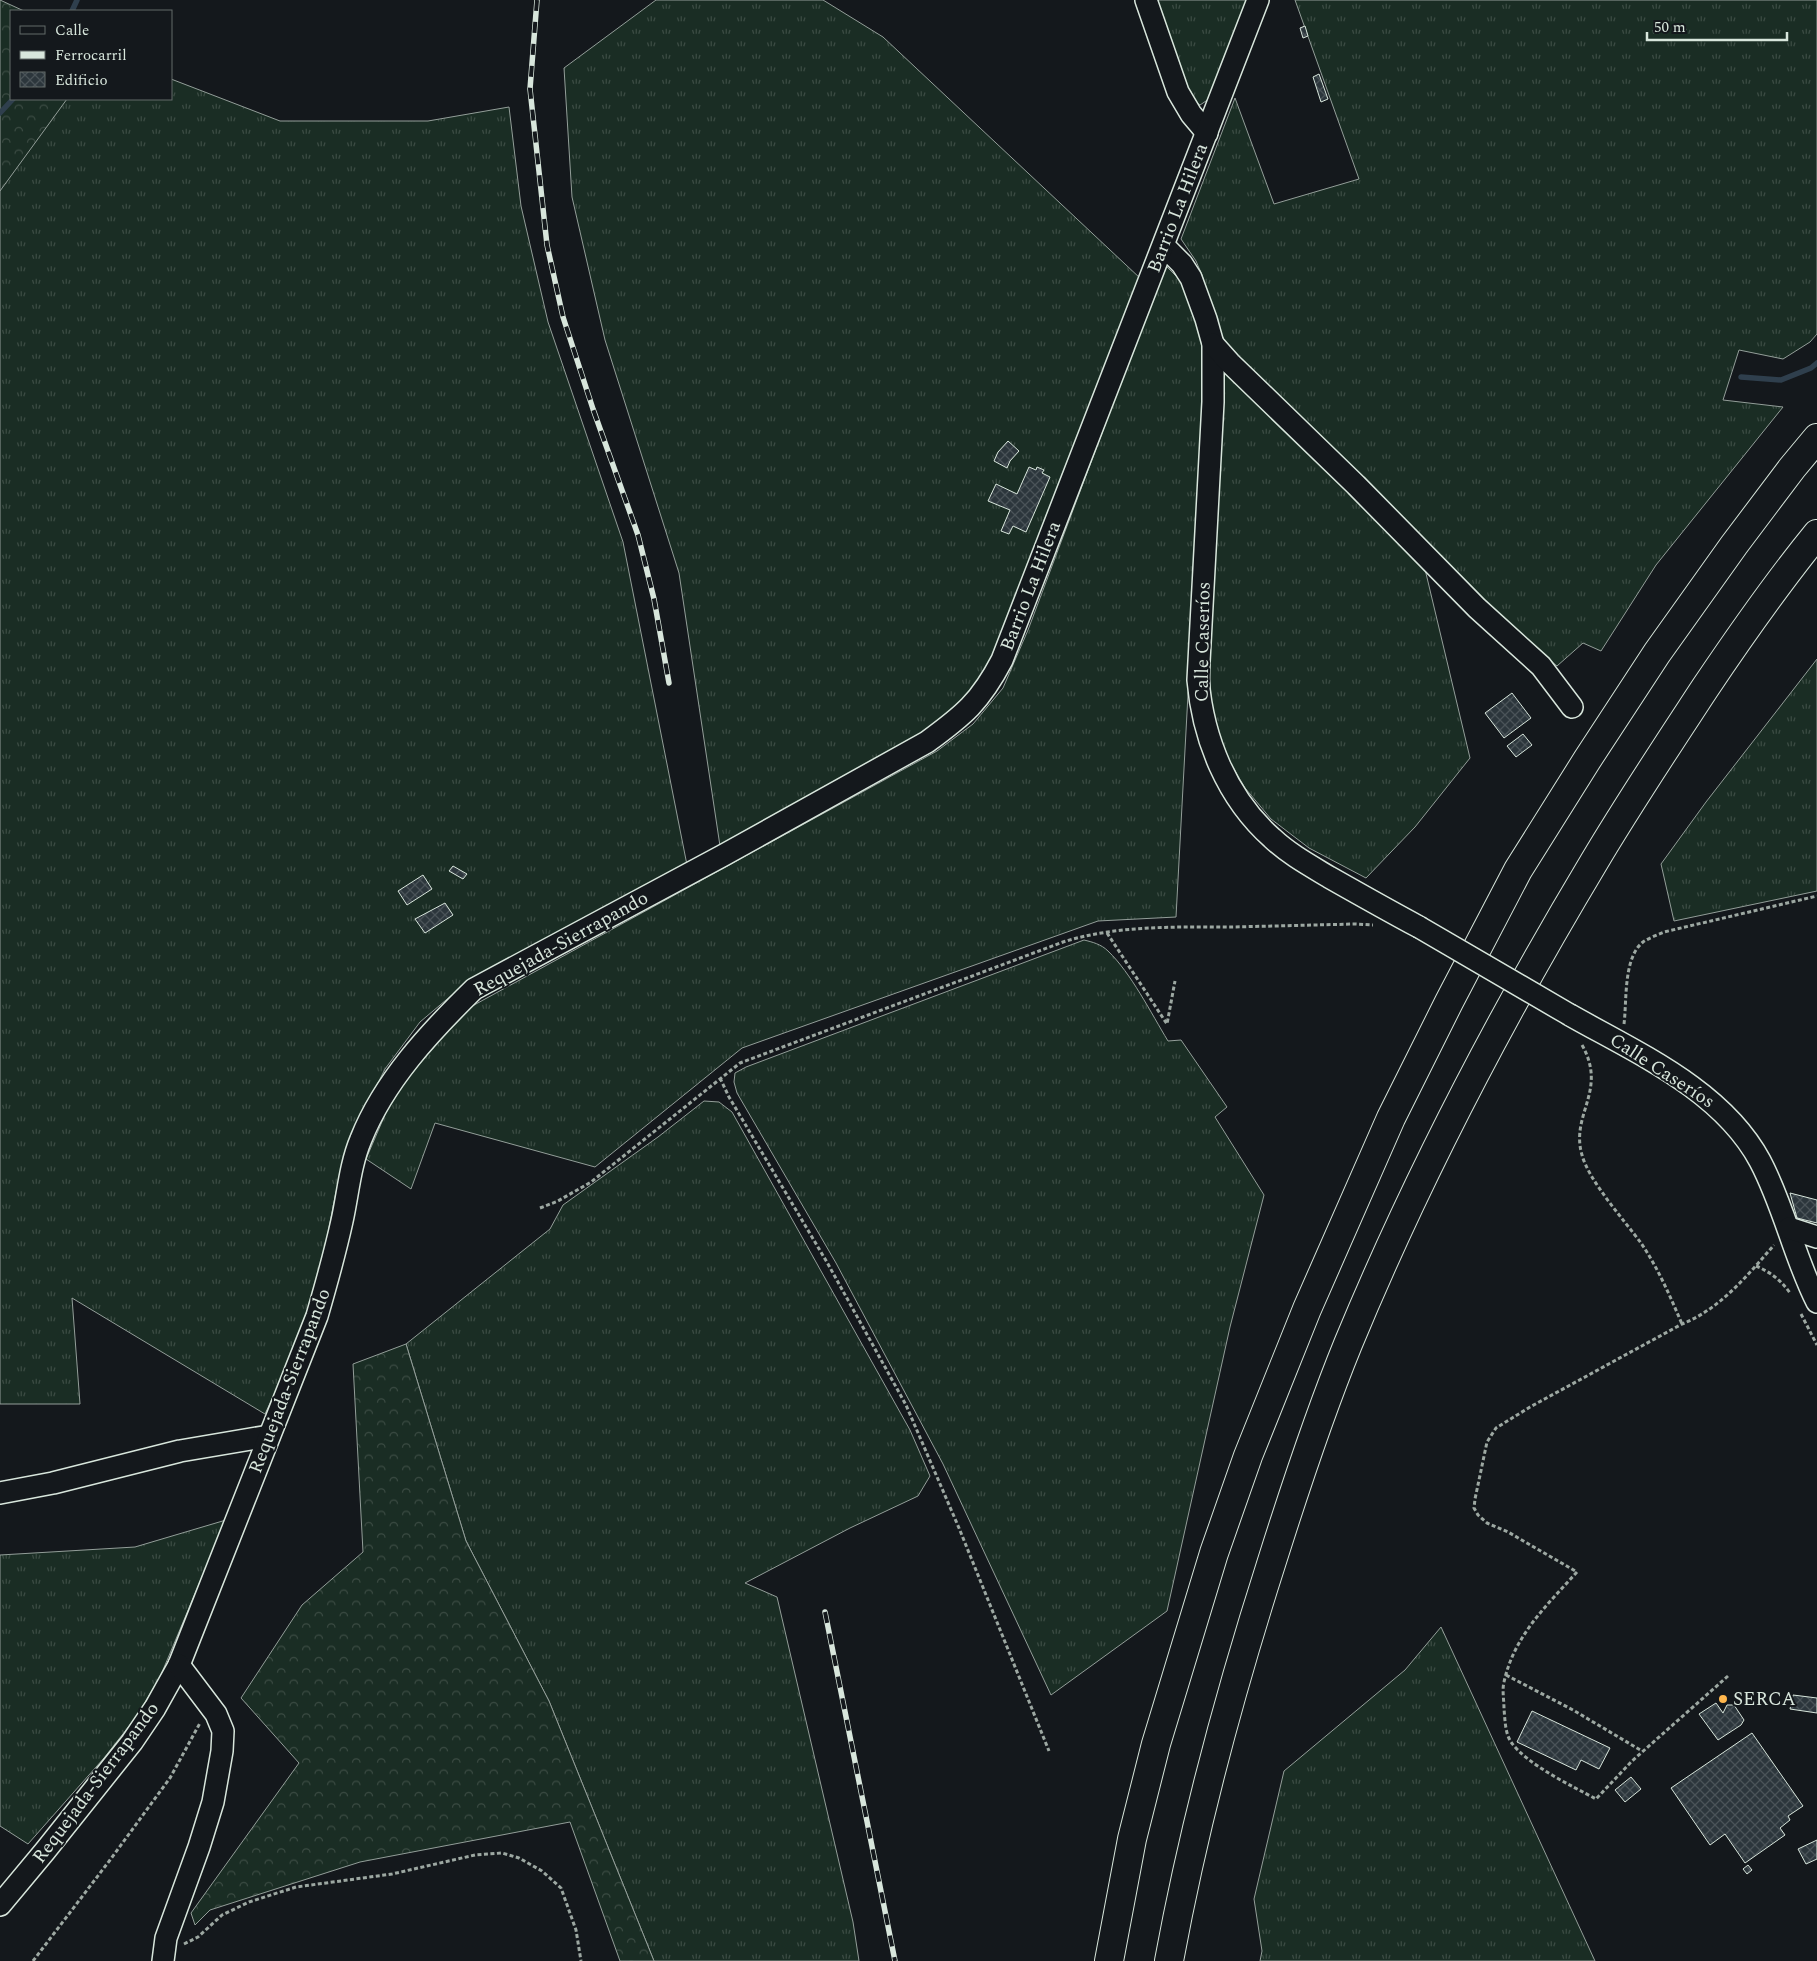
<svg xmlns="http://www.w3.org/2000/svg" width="1817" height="1961" viewBox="0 0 1817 1961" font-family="Spectral,serif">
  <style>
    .grass { fill: url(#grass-tufts); stroke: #939e99 }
    .forest { fill: url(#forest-crowns); stroke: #939e99 }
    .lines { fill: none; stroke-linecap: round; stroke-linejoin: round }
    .stream { stroke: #2f3f4d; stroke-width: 5.5 }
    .building { fill: url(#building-cross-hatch); stroke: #d8e6dc }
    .minor-casing { stroke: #d8e6dc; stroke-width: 24 }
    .highway-casing { stroke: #d8e6dc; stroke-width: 30 }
    .path { stroke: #9da8a2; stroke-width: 3; stroke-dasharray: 4 2.5; stroke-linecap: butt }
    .minor { stroke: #14181c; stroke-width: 21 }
    .highway { stroke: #14181c; stroke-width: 28 }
    .rail-casing { stroke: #d8e6dc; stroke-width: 5.5 }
    .rail { stroke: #14181c; stroke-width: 4; stroke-dasharray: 11; stroke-linecap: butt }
    .minor-bridge-casing { stroke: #d8e6dc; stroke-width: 24; stroke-linecap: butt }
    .minor-bridge { stroke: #14181c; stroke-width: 21 }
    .poi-dot { fill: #ffb74d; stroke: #14181c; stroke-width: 2 }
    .labels { text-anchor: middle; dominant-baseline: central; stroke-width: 4; stroke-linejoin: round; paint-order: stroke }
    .street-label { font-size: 19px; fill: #d8e6dc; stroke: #14181c }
    .poi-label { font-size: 19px; fill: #d8e6dc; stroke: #14181c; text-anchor: start }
  </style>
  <defs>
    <pattern id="grass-tufts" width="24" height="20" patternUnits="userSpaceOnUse" patternTransform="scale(1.25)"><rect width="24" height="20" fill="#1a2d24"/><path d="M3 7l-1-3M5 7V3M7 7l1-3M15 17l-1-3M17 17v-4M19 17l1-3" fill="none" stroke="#3b4b43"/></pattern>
    <pattern id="forest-crowns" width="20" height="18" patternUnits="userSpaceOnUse" patternTransform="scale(1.25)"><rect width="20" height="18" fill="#1a2d24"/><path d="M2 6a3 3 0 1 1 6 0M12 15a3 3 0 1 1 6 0" fill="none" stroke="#3b4b43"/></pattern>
    <pattern id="building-cross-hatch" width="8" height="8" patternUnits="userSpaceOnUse" patternTransform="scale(1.25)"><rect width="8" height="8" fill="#2c363c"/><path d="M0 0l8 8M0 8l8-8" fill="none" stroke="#4a5358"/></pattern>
  </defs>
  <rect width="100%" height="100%" fill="#14181c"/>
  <g class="grass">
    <polygon points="656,0 823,0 883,37 1141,279 1002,635 986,670 969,697 940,724 720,846 679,573 605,340 572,197 564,68"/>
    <polygon points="1152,0 1247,0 1209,99 1200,105 1187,96"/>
    <polygon points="1295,0 1817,0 1817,334 1810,342 1783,359 1739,350 1723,400 1783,407 1656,565 1601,651 1583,643 1557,666 1456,581 1253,375 1226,344 1214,321 1202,275 1196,261 1181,239 1235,98 1274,204 1359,179"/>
    <polygon points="171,79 280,121 428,121 509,107 521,206 548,322 623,542 687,865 459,989 420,1022 385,1069 359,1121 336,1192 320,1274 295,1349 265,1414 72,1298 80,1404 0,1404 0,178 62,99 171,99"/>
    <polygon points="1165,265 1182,282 1202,330 1206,360 1176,917 1098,921 742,1048 595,1167 435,1123 411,1189 366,1159 387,1110 420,1057 465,1010 937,751 973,724 1003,688 1028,630"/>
    <polygon points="1224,367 1424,565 1470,758 1415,827 1366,878 1309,848 1271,819 1245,788 1220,745 1211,700 1209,648"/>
    <polygon points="1817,659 1817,891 1674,921 1661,864 1706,802"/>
    <path d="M1084,940C1092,942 1101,944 1108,951C1131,973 1151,1013 1168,1041L1181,1040L1227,1107L1215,1117L1264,1195L1230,1327L1167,1611L1051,1695L943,1464L836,1263L737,1093L734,1082L735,1073L746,1067Z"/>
    <polygon points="704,1101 719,1102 732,1112 910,1430 930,1476 918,1496 850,1528 745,1583 777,1597 853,1922 859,1961 654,1961 549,1701 466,1541 406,1344 550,1229 563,1205 658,1137"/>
    <polygon points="226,1520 160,1677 137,1716 104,1758 28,1844 0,1826 0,1555 135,1547"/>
    <polygon points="1441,1627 1595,1961 1260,1961 1262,1951 1254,1899 1284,1771 1405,1670"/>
  </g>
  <g class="forest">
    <polygon points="0,0 24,11 11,11 11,99 67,99 0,191"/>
    <polygon points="406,1344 466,1541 549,1701 654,1961 620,1961 570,1822 360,1862 210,1910 195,1925 191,1913 299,1763 241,1698 302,1605 363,1552 353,1364"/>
  </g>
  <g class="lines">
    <g class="stream">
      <polyline points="72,11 77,0"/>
      <polyline points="0,113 13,99"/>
      <polyline points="1741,377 1781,380 1811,368 1817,363"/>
    </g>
  </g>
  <g class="building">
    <polygon points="1305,26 1308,36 1303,38 1300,28"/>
    <polygon points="1319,74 1328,99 1321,102 1313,77"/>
    <polygon points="1008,441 1019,451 1010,461 1007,468 994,461 998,452"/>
    <polygon points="1029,467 1036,470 1037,467 1044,470 1042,473 1050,477 1026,532 1013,526 1009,534 1001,531 1010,510 988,501 996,484 1017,494"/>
    <polygon points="1512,693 1531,718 1504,738 1485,713"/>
    <polygon points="1523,734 1532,745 1516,757 1507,746"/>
    <polygon points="453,866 467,874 463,879 449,871"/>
    <polygon points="423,875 432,889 407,905 398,891"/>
    <polygon points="445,903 453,915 425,933 415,919"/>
    <polygon points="1790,1193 1817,1200 1817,1223 1797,1218"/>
    <polygon points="1793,1695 1817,1698 1817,1713 1790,1709"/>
    <polygon points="1716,1703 1723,1713 1727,1705 1734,1705 1744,1720 1741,1725 1718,1740 1699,1714"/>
    <polygon points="1532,1711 1610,1748 1599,1769 1581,1760 1576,1770 1517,1742"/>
    <polygon points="1752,1733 1803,1806 1788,1816 1790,1820 1780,1828 1785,1835 1745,1863 1725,1834 1710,1845 1671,1788"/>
    <polygon points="1631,1777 1641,1789 1625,1802 1615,1790"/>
    <polygon points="1817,1840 1817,1859 1806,1864 1798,1849"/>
    <polygon points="1748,1865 1752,1870 1747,1874 1743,1869"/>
  </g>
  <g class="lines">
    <g class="minor-casing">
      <g id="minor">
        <polyline points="1146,0 1178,92 1191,114 1207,133"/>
        <path d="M1164,246L1182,264L1191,278L1206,319L1213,344V402L1198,680C1203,739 1227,798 1272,838C1289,854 1309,865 1329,877C1359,894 1389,911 1419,927"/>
        <polyline points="1213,344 1230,363 1356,485 1477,608 1541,666 1572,707"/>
        <path d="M1570,1015C1637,1053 1722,1090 1760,1161C1784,1206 1794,1257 1817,1302"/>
        <polyline points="1789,1228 1817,1237"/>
        <polyline points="0,1493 53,1483 180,1451 269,1436"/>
        <path d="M0,1905L45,1851L132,1742L155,1708L179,1665L317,1316C326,1285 335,1253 342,1221C348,1194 350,1165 361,1139C384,1081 430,1032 474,989L722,856L927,742C964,715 980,702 1002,660L1258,0"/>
        <polyline points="163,1961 166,1938 199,1847 213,1802 222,1751 223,1731 216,1714 179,1665"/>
      </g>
    </g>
    <g class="highway-casing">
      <g id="highway">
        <polyline points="1109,1961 1132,1839 1156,1744 1214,1553 1248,1456 1307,1309 1391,1118 1449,1002 1518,870 1587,760 1657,653 1734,545 1792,468 1817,438"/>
        <path d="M1169,1961C1194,1825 1230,1692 1272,1561C1295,1488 1319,1415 1348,1344C1417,1177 1501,1017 1594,862C1629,803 1667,746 1705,688C1740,636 1777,583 1817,534"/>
      </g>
    </g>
    <g class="path">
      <polyline points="1107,933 1167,1024 1175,981"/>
      <path d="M1624,1024C1627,1001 1623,958 1643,942C1649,938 1657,935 1664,932L1817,896"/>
      <path d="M1582,1045C1608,1091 1570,1114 1582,1155C1589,1181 1624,1220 1641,1243C1658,1268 1670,1296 1682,1324"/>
      <polyline points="720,1078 729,1097 828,1264 906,1405 959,1528 1049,1751"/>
      <path d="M540,1208L558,1201L591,1182L740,1063L1063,942C1117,925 1177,927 1233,927C1274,926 1314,925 1355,924L1373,925"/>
      <path d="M1756,1266C1770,1272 1781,1280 1790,1293"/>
      <polyline points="1801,1314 1817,1345"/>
      <polyline points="1506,1675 1573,1710 1642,1751"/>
      <path d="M1728,1676L1632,1761L1596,1799C1572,1786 1526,1764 1511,1742C1505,1733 1505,1719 1504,1709C1504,1700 1502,1690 1504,1682C1514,1636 1546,1606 1577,1572L1508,1532L1487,1523L1478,1515L1474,1508L1475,1499L1487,1442L1496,1428L1530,1407L1682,1324C1720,1309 1747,1276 1774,1245"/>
      <polyline points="184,1944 198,1937 222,1915 249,1902 296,1887 392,1874 475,1855 502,1853 519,1858 542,1871 561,1888 576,1930 581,1961"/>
      <polyline points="33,1961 110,1860 170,1778 200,1723"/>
    </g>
    <use href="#minor" class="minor"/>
    <use href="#highway" class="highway"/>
    <g class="rail-casing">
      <g id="rail">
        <polyline points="537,0 530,89 547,245 563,317 593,409 638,535 654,599 669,683"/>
        <polyline points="825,1612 895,1961"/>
      </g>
    </g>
    <use href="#rail" class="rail"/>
    <g class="minor-bridge-casing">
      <polyline id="minor-bridge" points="1419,927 1570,1015"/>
    </g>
    <use href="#minor-bridge" class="minor-bridge"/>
  </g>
  <circle class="poi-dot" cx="1723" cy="1699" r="5"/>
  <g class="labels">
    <g class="street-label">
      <text transform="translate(1178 208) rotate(-69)">Barrio La Hilera</text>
      <text transform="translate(1031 586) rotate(-69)">Barrio La Hilera</text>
      <text transform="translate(1203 642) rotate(-89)">Calle Caseríos</text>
      <text transform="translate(561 944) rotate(-29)">Requejada-Sierrapando</text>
      <text transform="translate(1662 1071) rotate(33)">Calle Caseríos</text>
      <text transform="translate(290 1381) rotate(-69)">Requejada-Sierrapando</text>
      <text transform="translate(96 1783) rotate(-53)">Requejada-Sierrapando</text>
    </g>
    <g class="poi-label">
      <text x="1733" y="1699">SERCA</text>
    </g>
  </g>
  <rect x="10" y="10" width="162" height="90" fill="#14181c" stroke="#626a69"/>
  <rect x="20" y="26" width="25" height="8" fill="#14181c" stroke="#626a69"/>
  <text x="55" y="35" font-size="15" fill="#d8e6dc">Calle</text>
  <rect x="20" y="51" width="25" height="8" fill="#d8e6dc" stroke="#626a69"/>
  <text x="55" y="60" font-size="15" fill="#d8e6dc">Ferrocarril</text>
  <rect x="20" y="72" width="25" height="15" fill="url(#building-cross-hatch)" stroke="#626a69"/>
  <text x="55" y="85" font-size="15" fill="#d8e6dc">Edificio</text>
  <path d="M1647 32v8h140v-8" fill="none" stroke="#d8e6dc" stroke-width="2.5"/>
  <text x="1654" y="32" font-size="15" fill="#d8e6dc" stroke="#14181c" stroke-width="4" paint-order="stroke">50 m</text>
</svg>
